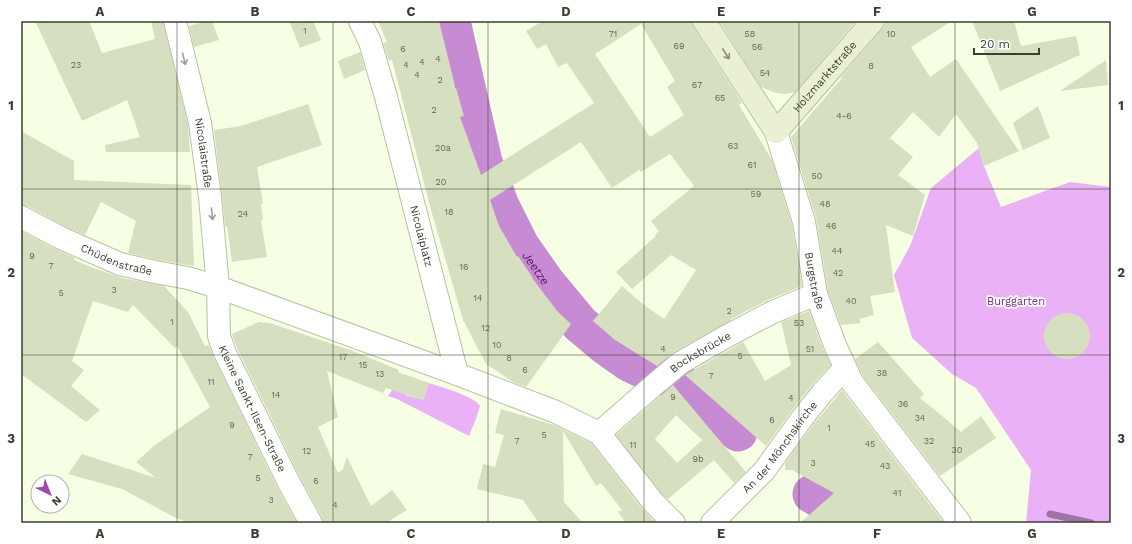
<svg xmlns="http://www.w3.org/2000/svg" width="1132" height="544" viewBox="0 0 1132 544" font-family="'Work Sans',sans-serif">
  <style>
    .green { fill: #eab1f6 }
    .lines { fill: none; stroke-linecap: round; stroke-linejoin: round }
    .stream { stroke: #9d74a3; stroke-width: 7 }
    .river { stroke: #c78bd3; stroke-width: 39 }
    .building { fill: #d6e0c0; fill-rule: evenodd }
    .street-casing { stroke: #b8c1a2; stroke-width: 24 }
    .secondary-casing { stroke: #b8c1a2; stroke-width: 24 }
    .street { stroke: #fff; stroke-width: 22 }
    .secondary { stroke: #e9f1d2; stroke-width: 22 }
    .oneway { stroke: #898f7a }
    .oneway2 { stroke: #9d9f98 }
    .grid { fill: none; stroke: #3b3f32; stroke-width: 1; stroke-opacity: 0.55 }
    .labels { text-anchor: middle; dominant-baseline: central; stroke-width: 3.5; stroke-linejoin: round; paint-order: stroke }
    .number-label { font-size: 9px; fill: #626756 }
    .street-label { font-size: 11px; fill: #3b3f32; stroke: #fff }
    .park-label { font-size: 11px; fill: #793187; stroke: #fff }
    .water-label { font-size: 12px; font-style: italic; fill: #5f146c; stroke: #fff }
    .neatline { fill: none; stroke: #3b3f32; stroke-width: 1.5 }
    .grid-label { font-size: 13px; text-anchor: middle; font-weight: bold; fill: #3b3f32 }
  </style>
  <rect width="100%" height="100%" fill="#f6ffe4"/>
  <g class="green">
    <polygon points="979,148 984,166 1001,207 1070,182 1111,187 1111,523 1026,523 1031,470 976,388 952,374 912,338 894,275 910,246 931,188"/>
    <path d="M402,376L406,395L423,400L429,383C441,387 474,396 480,406L477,416L469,436L397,399L388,396Z"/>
  </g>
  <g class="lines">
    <polyline class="stream" points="1050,514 1091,523"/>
    <g class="river">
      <path id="s1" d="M451,21L483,162L500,206L520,246L546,283L580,324L605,345L629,362L651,373L677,380L738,432"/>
      <polyline points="812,494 829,504 856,523"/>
    </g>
  </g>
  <g class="building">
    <polygon points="35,21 89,21 102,53 155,39 151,21 163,21 188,125 190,152 106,152 105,145 140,137 127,100 82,121"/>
    <polygon points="207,21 212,21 219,40 194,47 189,26"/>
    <polygon points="289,21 313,21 321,40 300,48"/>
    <path d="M378,21H439L454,82L455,88H456L464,116L460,117L481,175L594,103L567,63L558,67L546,44L537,49L526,31L543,21H692L694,28L742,103L739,105L772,160L792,225L802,286L768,300L731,319V320L674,352L657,366L615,340L593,321L622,286L644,305L664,319L696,270L671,255L632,289L616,272L656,236L655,235L659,231L651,221L694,186L670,154L641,172L639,170L612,188L581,142L490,200L499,226L517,257L518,256L533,278H532L558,312L571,324L526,387L513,382L486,364L463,320L431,210L392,60L389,61L383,43L387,42ZM641,24L675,81L667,87L684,115L650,137L595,54Z"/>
    <polygon points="719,21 856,21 795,92 785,94 776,93 761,87"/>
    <polygon points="885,21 952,21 911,47 930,77 956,59 1019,151 984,166 977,143 956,114 939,137 913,112 890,138 913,157 898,175 925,195 913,236 886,225 895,292 870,296 874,315 859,319 861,323 841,325 828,291 816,218 791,137 842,78 840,78 882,29 885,24"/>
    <polygon points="972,21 1014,21 1021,46 1076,36 1080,55 1000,91"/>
    <polygon points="360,52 365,70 344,79 338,61"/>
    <polygon points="1106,60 1108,85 1060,91"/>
    <polygon points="308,104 322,145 257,167 263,204 261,204 263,220 261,221 267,257 232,262 227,226 225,226 225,225 222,195 214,130 241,126"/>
    <polygon points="1038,106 1050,138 1023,150 1013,123"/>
    <polygon points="21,131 74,161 74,180 191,185 194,266 158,260 128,253 136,221 101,202 85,235 66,227 27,206 21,205"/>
    <polygon points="21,231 55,249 75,258 74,260 91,267 122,278 164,286 188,312 205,346 209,345 214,358 278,489 297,523 191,523 176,518 122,489 68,474 82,454 156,478 136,462 155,445 210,407 177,346 175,348 133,305 128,312 93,301 72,361 84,370 71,386 100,410 86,422 21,374"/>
    <polygon points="809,311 823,349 831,365 813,384 793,409 766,446 685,375 743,342 765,381 791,365 781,322"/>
    <circle cx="1067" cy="336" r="23"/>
    <polygon points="259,322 270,323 353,351 399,370 398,372 429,383 423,400 386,388 383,393 327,371 338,417 318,427 338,473 343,469 347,457 371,506 392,490 407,510 386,523 323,523 322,517 300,477 237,348 232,334"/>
    <polygon points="878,342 924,394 920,398 941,415 961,432 981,416 996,438 940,476 863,376 855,359"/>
    <path d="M673,385L746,472L734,483L714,460L668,499L662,494L616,435ZM676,415L702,440L677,463L655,439Z"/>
    <polygon points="842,390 933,509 944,523 800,523 834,493 792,470 785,470 785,463 813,425"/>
    <polygon points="501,409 554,425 591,443 643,510 656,523 626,523 618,512 622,510 601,483 596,486 563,431 564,502 583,523 539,523 523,500 477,489 483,464 495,467 504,435 495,433"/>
  </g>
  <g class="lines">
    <g class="street-casing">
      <g id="street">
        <path id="s2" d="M175,21L200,123L210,197L218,287L219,336L225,353L289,483L311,523"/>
        <path id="s3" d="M360,21L370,42L386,97L457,374"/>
        <path id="s4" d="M776,132L804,222L816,294L835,345L852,382L960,523"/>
        <path id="s5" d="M21,217L61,238L120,264L155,272L188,278L218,287L457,374L556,412L599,433L653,502L674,523"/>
        <path id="s6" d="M599,433L654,385L680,363L727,336L773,312L816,294"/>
        <path id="s7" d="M712,523L764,471L803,417L823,392L845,368"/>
      </g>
    </g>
    <g class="secondary-casing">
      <g id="secondary">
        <path id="s8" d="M704,21L776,132L873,21"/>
      </g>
    </g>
    <use href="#street" class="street"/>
    <use href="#secondary" class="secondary"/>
  </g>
  <defs><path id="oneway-shaft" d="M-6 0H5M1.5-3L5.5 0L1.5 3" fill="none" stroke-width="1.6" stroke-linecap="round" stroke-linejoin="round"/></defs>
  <use class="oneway" href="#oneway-shaft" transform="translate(726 54) rotate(57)"/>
  <g class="oneway2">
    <use href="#oneway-shaft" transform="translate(184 59) rotate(76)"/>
    <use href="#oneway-shaft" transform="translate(212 214) rotate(85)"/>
  </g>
  <path class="grid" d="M177,21V523M333,21V523M488,21V523M644,21V523M799,21V523M955,21V523M21,189H1111M21,355H1111"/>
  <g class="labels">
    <g class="number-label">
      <text x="305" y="31">1</text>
      <text x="613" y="34">71</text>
      <text x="750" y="34">58</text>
      <text x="891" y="34">10</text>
      <text x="679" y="46">69</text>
      <text x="757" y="47">56</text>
      <text x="403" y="49">6</text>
      <text x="438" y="59">4</text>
      <text x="422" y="62">4</text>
      <text x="76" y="65">23</text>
      <text x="406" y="65">4</text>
      <text x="871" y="66">8</text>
      <text x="765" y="73">54</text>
      <text x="417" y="75">4</text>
      <text x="440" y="80">2</text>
      <text x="697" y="85">67</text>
      <text x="720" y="98">65</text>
      <text x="434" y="110">2</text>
      <text x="844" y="116">4-6</text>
      <text x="733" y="146">63</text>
      <text x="443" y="148">20a</text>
      <text x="752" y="165">61</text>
      <text x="817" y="176">50</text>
      <text x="441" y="182">20</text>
      <text x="756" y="194">59</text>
      <text x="825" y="204">48</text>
      <text x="449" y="212">18</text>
      <text x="243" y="214">24</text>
      <text x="831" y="226">46</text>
      <text x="837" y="251">44</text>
      <text x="32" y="256">9</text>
      <text x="51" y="266">7</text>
      <text x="464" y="267">16</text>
      <text x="838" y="273">42</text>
      <text x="114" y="290">3</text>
      <text x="61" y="293">5</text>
      <text x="478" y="298">14</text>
      <text x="851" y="301">40</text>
      <text x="729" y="311">2</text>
      <text x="172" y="322">1</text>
      <text x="799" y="323">53</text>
      <text x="486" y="328">12</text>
      <text x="497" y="345">10</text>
      <text x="663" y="349">4</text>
      <text x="810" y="349">51</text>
      <text x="740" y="356">5</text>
      <text x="343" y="357">17</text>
      <text x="509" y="358">8</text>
      <text x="363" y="365">15</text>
      <text x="525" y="370">6</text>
      <text x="882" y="373">38</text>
      <text x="380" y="374">13</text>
      <text x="711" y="376">7</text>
      <text x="211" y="382">11</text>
      <text x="276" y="395">14</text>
      <text x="673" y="397">9</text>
      <text x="791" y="398">4</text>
      <text x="903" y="404">36</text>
      <text x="920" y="418">34</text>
      <text x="772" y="420">6</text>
      <text x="232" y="425">9</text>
      <text x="829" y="428">1</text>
      <text x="544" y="435">5</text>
      <text x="517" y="441">7</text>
      <text x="929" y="441">32</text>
      <text x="870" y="444">45</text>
      <text x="633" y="445">11</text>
      <text x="957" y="450">30</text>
      <text x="307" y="451">12</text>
      <text x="250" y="457">7</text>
      <text x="698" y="459">9b</text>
      <text x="813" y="463">3</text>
      <text x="885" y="466">43</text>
      <text x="258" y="478">5</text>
      <text x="316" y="481">6</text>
      <text x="897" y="493">41</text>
      <text x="271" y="500">3</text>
      <text x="335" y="505">4</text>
    </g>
    <g class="street-label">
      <text stroke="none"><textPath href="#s8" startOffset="206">Holzmarktstraße</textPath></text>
      <text stroke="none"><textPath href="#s2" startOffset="135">Nicolaistraße</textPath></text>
      <text stroke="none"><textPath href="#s3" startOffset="224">Nicolaiplatz</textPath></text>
      <text stroke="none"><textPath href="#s5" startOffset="105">Chüdenstraße</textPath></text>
      <text stroke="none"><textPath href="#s4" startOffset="154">Burgstraße</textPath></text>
      <text stroke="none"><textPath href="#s6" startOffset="130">Bocksbrücke</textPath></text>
      <text stroke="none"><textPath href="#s2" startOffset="399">Kleine Sankt-Ilsen-Straße</textPath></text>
      <text stroke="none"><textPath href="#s7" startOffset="102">An der Mönchskirche</textPath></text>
    </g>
    <g class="park-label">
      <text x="1016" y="301">Burggarten</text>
    </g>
    <g class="water-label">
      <text stroke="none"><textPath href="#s1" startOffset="264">Jeetze</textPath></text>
    </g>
  </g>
  <rect width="1132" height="544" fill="none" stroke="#ffffff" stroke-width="44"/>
  <g transform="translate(50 494) rotate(137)"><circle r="19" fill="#ffffff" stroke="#b1b2ad"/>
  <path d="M0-3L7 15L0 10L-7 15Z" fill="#a148b3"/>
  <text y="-6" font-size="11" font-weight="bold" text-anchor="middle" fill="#3b3f32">N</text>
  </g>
  <path d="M974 48v6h65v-6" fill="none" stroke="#3b3f32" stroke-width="2"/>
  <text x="980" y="48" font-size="12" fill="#3b3f32" stroke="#ffffff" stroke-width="3" paint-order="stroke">20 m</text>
  <rect x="22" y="22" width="1088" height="500" class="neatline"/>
  <g class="grid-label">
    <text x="100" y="16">A</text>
    <text x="255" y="16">B</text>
    <text x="411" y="16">C</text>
    <text x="566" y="16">D</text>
    <text x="721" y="16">E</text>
    <text x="877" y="16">F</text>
    <text x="1032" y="16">G</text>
    <text x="11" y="110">1</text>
    <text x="1121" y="110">1</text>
    <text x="11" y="277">2</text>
    <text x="1121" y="277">2</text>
    <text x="11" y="443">3</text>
    <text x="1121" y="443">3</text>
    <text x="100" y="538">A</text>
    <text x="255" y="538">B</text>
    <text x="411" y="538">C</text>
    <text x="566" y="538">D</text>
    <text x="721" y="538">E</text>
    <text x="877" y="538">F</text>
    <text x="1032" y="538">G</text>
  </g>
</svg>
